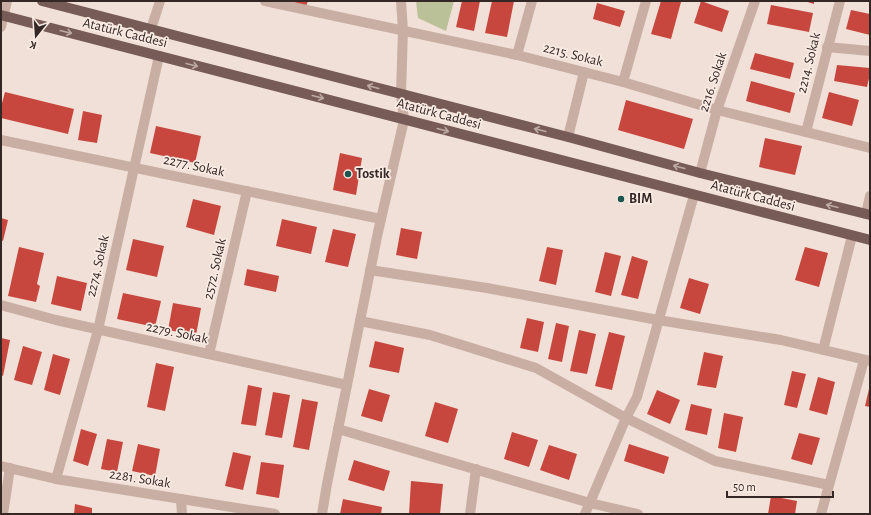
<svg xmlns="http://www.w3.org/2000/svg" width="871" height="515" viewBox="0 0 871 515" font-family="'Alegreya Sans',sans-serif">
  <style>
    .green { fill: #bac098 }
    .building { fill: #c7473f }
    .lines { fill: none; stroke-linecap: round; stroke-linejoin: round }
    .minor { stroke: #c9aea4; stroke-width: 10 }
    .major { stroke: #765b56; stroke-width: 10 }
    .oneway { stroke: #beaaa4 }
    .poi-dot { fill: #1b554e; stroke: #f9ebe3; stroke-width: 1.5 }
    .labels { text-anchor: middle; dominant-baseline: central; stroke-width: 3.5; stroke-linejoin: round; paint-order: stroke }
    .street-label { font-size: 14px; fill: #342725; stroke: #f9ebe3 }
    .poi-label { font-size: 14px; font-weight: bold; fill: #342725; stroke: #f9ebe3; text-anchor: start }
  </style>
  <rect width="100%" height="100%" fill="#f1e0d7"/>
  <polygon class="green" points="416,1 454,1 446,31 418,18"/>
  <g class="building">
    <polygon points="290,1 308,1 306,6"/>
    <polygon points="462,1 480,1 474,31 456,27"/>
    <polygon points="492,1 514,1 507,37 485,33"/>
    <polygon points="661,1 681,2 671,39 651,34"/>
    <polygon points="701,1 729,11 722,32 694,23"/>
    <polygon points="804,1 814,1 814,4"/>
    <polygon points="597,3 625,11 620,27 593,19"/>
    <polygon points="771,5 813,13 809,32 767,24"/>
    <polygon points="851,10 870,14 870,35 846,29"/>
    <polygon points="755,53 794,63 790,79 750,69"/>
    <polygon points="837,65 870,68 870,74 867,87 834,81"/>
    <polygon points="751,81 795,93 790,113 746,101"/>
    <polygon points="5,92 74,109 68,134 1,118 1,107"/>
    <polygon points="829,92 859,100 852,126 822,118"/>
    <polygon points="626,100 693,119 684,149 618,130"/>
    <polygon points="83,111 102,115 97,143 78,140"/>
    <polygon points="156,126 201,136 195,163 150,153"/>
    <polygon points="765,138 802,146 795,175 759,167"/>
    <polygon points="340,153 362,158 356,195 333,190"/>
    <polygon points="193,199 221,206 214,235 186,227"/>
    <polygon points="1,218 8,220 3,241 1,240"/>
    <polygon points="282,219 317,227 311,254 276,246"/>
    <polygon points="401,228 422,232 417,259 396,255"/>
    <polygon points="333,229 356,234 348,267 325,262"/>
    <polygon points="133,239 164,246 157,277 126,270"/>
    <polygon points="19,247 44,253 37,284 40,286 36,302 8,296"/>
    <polygon points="547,247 563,250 556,285 539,281"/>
    <polygon points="805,247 828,253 819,287 795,280"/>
    <polygon points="605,252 621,256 611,296 595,292"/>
    <polygon points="632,256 648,261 638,299 621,295"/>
    <polygon points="247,269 279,276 276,292 244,285"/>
    <polygon points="57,276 87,283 81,311 51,304"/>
    <polygon points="689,278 709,284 700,314 680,308"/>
    <polygon points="123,293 161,301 155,327 117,319"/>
    <polygon points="173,303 201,308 196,335 168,330"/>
    <polygon points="527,318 544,322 538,352 520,348"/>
    <polygon points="556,323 569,326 562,362 548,359"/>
    <polygon points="579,330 596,334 587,374 570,371"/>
    <polygon points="609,332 625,336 612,390 595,386"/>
    <polygon points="1,338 10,340 3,376 1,375"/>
    <polygon points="375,341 404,348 399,373 369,367"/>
    <polygon points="23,346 42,352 32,385 14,380"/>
    <polygon points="704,352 723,356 716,388 697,385"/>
    <polygon points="53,354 70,359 60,395 44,390"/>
    <polygon points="156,363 174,367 165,411 147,407"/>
    <polygon points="792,371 806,374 797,408 784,405"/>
    <polygon points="818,377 835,382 827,415 809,410"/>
    <polygon points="248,385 262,388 256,426 241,424"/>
    <polygon points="369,389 390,395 382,422 361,416"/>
    <polygon points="869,389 870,389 870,407 865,406"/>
    <polygon points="657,390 680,400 670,424 647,414"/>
    <polygon points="273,392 290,395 282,438 265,435"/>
    <polygon points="302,399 318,402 309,450 293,447"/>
    <polygon points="435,402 458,409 448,443 425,436"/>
    <polygon points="691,404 712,409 707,435 685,430"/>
    <polygon points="724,413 743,417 736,452 718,448"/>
    <polygon points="81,429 97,434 88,466 73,461"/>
    <polygon points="512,432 538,440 529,467 504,459"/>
    <polygon points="799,433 820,438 812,465 791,459"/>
    <polygon points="107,439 123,442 117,472 101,469"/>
    <polygon points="138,444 160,449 155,476 132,471"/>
    <polygon points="629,444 669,457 664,474 624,461"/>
    <polygon points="549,445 577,454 569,480 540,470"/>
    <polygon points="233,452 251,456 243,490 225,486"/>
    <polygon points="354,460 390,471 384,491 348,480"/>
    <polygon points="261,462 284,465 279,498 256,494"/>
    <polygon points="411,481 443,484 440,514 409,514"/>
    <polygon points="771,496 797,501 795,514 768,514"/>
    <polygon points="343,499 382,507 381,514 340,514"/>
    <polygon points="75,504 92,508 92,514 74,514"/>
  </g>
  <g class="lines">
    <g class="minor">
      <polyline points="265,1 517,55 623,82 717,110 870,148"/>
      <polyline points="1,27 7,1"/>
      <polyline points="151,29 160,1"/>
      <polyline points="827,47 870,51"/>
      <polyline points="517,55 532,1"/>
      <polyline points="623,82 646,1"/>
      <polyline points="806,132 840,1"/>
      <polyline points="568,137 584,72"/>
      <polyline points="1,140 381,219"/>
      <polyline points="700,173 717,110 755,1"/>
      <polyline points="866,214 870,196"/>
      <polyline points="370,270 487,288 658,320 781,340 870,361"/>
      <polyline points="1,305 56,320 347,385"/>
      <polyline points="360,321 430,335 536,368 626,418 715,461 829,485"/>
      <polyline points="823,350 852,236"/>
      <polyline points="209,354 247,191"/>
      <polyline points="338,429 590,503 638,514"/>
      <polyline points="1,466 56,479 275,514"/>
      <polyline points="56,479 98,330 159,56"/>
      <polyline points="181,499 182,514"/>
      <polyline points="3,514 10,468"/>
      <polyline points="322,514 327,484 378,232 404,120 401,94 403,30 401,1"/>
      <polyline points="470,514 476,469"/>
      <polyline points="585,514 626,418 637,397 694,195"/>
      <polyline points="821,514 864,360"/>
    </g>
    <g class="major">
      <polyline points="42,1 568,137 700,173 870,215"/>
      <polyline points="1,15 870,240"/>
    </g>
  </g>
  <defs><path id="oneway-shaft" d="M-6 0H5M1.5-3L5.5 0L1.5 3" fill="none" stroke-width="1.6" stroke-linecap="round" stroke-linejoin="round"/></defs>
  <g class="oneway">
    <use href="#oneway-shaft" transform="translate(66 32) rotate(14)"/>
    <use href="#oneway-shaft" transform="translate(192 65) rotate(14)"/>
    <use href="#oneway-shaft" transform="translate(373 87) rotate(-165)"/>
    <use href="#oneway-shaft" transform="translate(318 97) rotate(14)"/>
    <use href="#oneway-shaft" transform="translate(443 130) rotate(15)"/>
    <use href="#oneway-shaft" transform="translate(540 130) rotate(-166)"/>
    <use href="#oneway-shaft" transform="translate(679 167) rotate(-165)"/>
    <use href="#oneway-shaft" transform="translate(832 206) rotate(-166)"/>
  </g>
  <g class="poi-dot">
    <circle cx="348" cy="174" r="4"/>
    <circle cx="621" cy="199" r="4"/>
  </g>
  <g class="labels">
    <g class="street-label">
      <text transform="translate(125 33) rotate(14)">Atatürk Caddesi</text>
      <text transform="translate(573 55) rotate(14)">2215. Sokak</text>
      <text transform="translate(809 63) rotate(-76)">2214. Sokak</text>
      <text transform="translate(713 82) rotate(-72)">2216. Sokak</text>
      <text transform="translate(439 114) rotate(15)">Atatürk Caddesi</text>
      <text transform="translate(194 166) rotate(12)">2277. Sokak</text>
      <text transform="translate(753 196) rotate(15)">Atatürk Caddesi</text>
      <text transform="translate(98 266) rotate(-77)">2274. Sokak</text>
      <text transform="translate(215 269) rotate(-77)">2572. Sokak</text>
      <text transform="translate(177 333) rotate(12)">2279. Sokak</text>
      <text transform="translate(140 479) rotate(9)">2281. Sokak</text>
    </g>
    <g class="poi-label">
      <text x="356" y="174">Tostik</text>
      <text x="629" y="199">BIM</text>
    </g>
  </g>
  <rect width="871" height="515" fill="none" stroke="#342725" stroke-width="4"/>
  <g transform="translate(36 36) rotate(197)" stroke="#f9ebe3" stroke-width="3" paint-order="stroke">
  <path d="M0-3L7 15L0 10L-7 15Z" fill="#342725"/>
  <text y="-6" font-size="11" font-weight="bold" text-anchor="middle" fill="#342725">K</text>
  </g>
  <path d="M727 491v6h106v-6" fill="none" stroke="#342725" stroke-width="2"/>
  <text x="733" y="491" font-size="12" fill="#342725" stroke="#f9ebe3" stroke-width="3" paint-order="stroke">50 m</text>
</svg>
